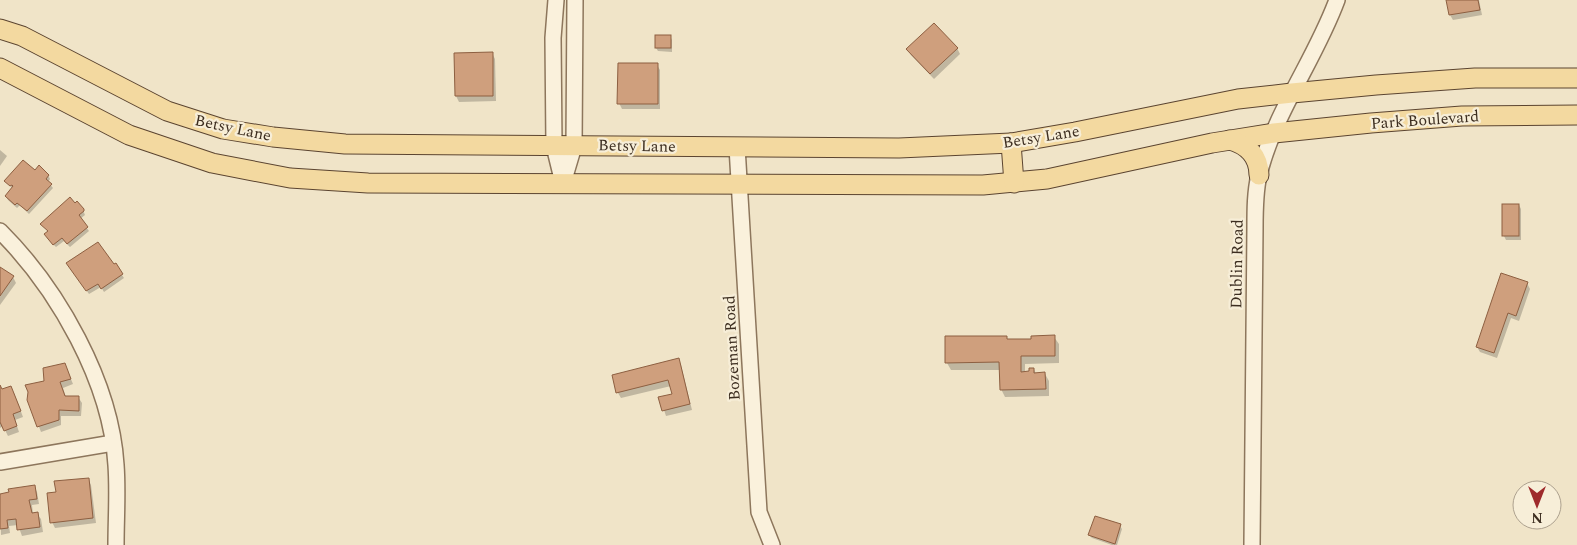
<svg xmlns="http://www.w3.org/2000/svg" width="1577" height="545" viewBox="0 0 1577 545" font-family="Spectral,serif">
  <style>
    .shadow { fill: #0003 }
    .building { fill: #cf9f7d; stroke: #8d5f41 }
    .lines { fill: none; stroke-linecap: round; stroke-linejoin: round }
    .minor-casing { stroke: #8d765c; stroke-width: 18 }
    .major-casing { stroke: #5b4430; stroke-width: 21 }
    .minor { stroke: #faf1dc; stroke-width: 15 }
    .major { stroke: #f3d9a0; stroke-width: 19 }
    .labels { text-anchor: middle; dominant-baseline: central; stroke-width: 4.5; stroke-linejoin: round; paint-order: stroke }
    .street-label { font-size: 16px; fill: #3d2e20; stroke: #f7eed8 }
  </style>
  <rect width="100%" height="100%" fill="#f0e4c8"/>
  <g class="shadow">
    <polygon points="1447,0 1479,0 1482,15 1453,20 1450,15"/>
    <polygon points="670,36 672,40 672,52 658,51 656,48"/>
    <polygon points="957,48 960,54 934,79 911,55 908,50"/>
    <polygon points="492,53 495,59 496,101 459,102 456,96"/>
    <polygon points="657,65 660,70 660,109 622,109 619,103"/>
    <polygon points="0,150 7,156 0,166"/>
    <polygon points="35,172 48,175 50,179 48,182 53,188 29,214 20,205 17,208 8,200 6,196 13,189 6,181"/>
    <polygon points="1504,205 1519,205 1521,209 1521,240 1506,240 1504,236"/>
    <polygon points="83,210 85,215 80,219 89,231 70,247 64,241 56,247 47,238 49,232 44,227"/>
    <polygon points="115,265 124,278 104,292 101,287 89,294 70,267"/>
    <polygon points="0,268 13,277 16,283 0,305"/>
    <polygon points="1527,283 1530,289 1519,321 1511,318 1497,358 1480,352 1477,347"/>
    <polygon points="1006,337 1008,341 1032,340 1054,337 1059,344 1059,363 1025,364 1025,373 1034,369 1036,374 1045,374 1049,381 1049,396 1005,397 1001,389 1001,370 951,370 947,363"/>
    <polygon points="678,360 681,365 692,410 666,416 660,398 673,395 671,386 621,398 618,393 613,376"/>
    <polygon points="65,365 73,384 63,388 66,397 78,397 82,403 81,416 61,416 61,425 41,432 29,400"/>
    <polygon points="0,386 2,391 14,393 23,417 15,420 19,432 8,436 3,426 0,428"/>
    <polygon points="88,479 91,485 96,523 55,528 52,522 57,493"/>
    <polygon points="34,486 37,492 39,504 32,505 33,514 37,514 41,519 43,532 22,536 18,525 9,526 10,533 1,535 0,495"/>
    <polygon points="1120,526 1122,529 1117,545 1112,545 1092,538 1089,535"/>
  </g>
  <g class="building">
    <polygon points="1446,0 1478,0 1480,10 1449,15"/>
    <polygon points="934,23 958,48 930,74 906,49"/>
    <rect x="655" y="35" width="16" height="13"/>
    <polygon points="493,52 493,96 455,96 454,53"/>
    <polygon points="618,63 658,63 658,104 617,104"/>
    <polygon points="23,160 35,170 39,165 49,175 46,179 52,184 27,211 17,203 15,205 5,196 13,186 12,185 10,186 4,181"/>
    <polygon points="70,197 75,203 77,201 84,209 84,211 79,215 88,227 67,244 62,238 53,245 44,234 48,231 40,224"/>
    <rect x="1502" y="204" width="17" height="32"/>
    <polygon points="98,242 114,264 116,263 123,274 101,289 98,284 86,291 66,263"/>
    <polygon points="0,267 14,276 0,296"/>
    <polygon points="1501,273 1528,282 1516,316 1508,313 1494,353 1476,347"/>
    <polygon points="1055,335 1055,356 1021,356 1021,372 1029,371 1029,368 1034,368 1034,373 1045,372 1046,389 1000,390 999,362 945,363 945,336 1007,336 1007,339 1031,339 1031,336"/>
    <polygon points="679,358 690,404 662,411 658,397 672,394 668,380 616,393 612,375"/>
    <polygon points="65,363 71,379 60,382 65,396 79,396 79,411 59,410 59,420 37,427 27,400 28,392 25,385 44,381 43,368"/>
    <polygon points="0,385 2,389 11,386 21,411 13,414 17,426 4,431 0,422"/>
    <polygon points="89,478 93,518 50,523 47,493 56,492 54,481"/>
    <polygon points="35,485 37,499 29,500 32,513 38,512 40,527 17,530 16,519 7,520 8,528 0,529 0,494 9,492 8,489"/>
    <polygon points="1095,516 1121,524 1115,544 1088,535"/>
  </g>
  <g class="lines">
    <g class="minor-casing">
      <g id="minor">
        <polyline points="556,0 553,38 554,146 563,183 574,146 575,0"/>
        <polyline points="737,147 759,512 772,545"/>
        <path d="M0,231C58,289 111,382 116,465C118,491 116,519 116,545"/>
        <polyline points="0,462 113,443"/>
        <path d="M1252,545L1255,228C1255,210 1255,192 1259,175C1274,113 1315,60 1337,0"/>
      </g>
    </g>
    <g class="major-casing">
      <g id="major">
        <polyline points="0,29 22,36 167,111 223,129 273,137 345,144 899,148 1011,143 1075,132 1238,99 1292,93 1376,85 1475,78 1577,78"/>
        <polyline points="0,68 129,135 212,163 290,178 368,183 983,185 1047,179 1212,143 1274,133 1371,123 1462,116 1577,115"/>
        <path d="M1230,140C1248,145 1259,156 1259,175"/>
        <polyline points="1011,143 1014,183"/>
      </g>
    </g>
    <use href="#minor" class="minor"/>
    <use href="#major" class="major"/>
  </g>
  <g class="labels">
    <g class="street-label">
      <text transform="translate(1425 120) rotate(-4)">Park Boulevard</text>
      <text transform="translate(233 128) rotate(12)">Betsy Lane</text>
      <text transform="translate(1041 137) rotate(-9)">Betsy Lane</text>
      <text transform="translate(637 146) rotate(1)">Betsy Lane</text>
      <text transform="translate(1237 264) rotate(-89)">Dublin Road</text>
      <text transform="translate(732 348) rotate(-93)">Bozeman Road</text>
    </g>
  </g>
  <g transform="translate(1537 505) rotate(180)"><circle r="24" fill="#f7eed8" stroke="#ada18e"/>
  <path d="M0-4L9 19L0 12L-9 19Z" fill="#9e2a2b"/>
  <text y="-8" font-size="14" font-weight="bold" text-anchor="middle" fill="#3d2e20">N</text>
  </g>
</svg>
